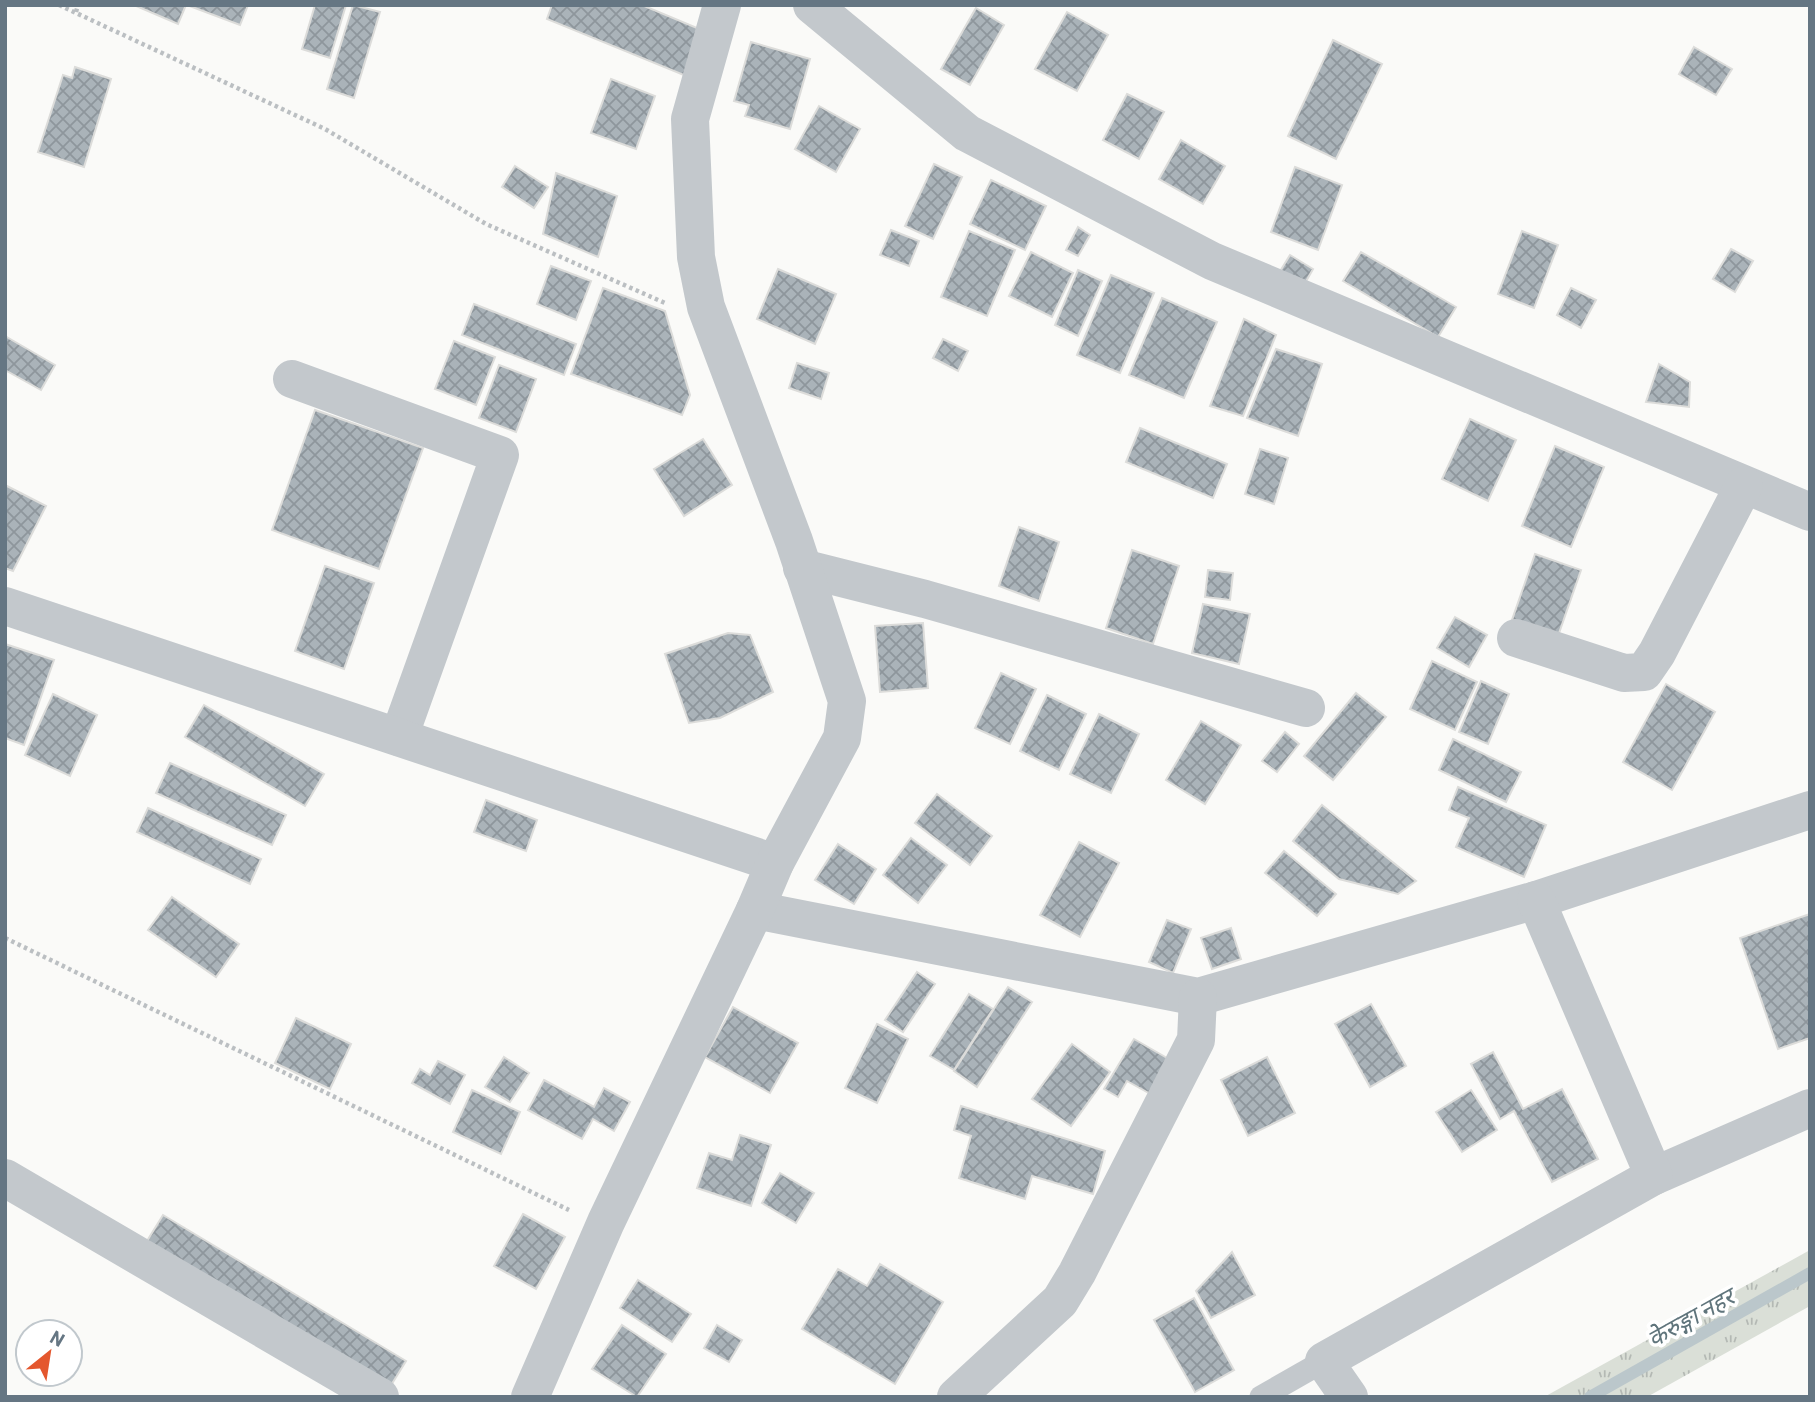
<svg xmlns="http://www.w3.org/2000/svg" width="1815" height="1402" viewBox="0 0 1815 1402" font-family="Barlow,'Noto Sans Devanagari',sans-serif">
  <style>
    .grass { fill: url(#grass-tufts) }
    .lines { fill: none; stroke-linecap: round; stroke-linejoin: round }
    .stream { stroke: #bbc7cb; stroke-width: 12 }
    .building { fill: url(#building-cross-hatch); stroke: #dcdcda; stroke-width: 2 }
    .path { stroke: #bbbfc2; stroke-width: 4.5; stroke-dasharray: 3.5 3.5; stroke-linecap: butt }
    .service { stroke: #c3c8cc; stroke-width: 23 }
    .minor { stroke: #c3c8cc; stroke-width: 38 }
    .labels { text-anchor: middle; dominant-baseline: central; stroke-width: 7; stroke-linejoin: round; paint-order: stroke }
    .water-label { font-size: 24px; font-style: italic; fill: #60757c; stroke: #fff }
  </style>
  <defs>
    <pattern id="grass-tufts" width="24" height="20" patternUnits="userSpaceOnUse" patternTransform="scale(1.75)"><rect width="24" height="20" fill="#dadfd7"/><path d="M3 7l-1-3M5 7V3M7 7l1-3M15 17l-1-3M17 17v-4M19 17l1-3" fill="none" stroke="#b4b9b4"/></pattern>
    <pattern id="building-cross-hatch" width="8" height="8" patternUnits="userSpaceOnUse" patternTransform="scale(1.75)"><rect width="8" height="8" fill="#aab3b9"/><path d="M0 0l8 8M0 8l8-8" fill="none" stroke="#8e969c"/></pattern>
  </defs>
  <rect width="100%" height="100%" fill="#fafaf8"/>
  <polygon class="grass" points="1810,1250 1810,1306 1647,1397 1544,1397"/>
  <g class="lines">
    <polyline class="stream" points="1590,1397 1810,1273"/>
  </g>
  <g class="building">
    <polygon points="134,5 186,5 178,24"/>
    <polygon points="187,5 248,5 240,25"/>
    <polygon points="315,5 346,5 330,58 302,49"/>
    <polygon points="353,5 380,12 354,98 327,89"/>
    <polygon points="552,5 642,5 709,33 691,78 547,19"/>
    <polygon points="976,8 1004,25 970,85 941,69"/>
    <polygon points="1067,12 1108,35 1077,91 1035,69"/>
    <polygon points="1333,40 1382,64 1336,159 1288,136"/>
    <polygon points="751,42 810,59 790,129 745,116 749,105 734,101"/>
    <polygon points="1694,47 1732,69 1716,95 1679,74"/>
    <polygon points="75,67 111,79 84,167 38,152 63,75 72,78"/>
    <polygon points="611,79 655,96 636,149 591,133"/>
    <polygon points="1127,94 1164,112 1139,159 1103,140"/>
    <polygon points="819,106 860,129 836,172 795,149"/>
    <polygon points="1181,140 1225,166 1203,204 1159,179"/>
    <polygon points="934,164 962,177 933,239 905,226"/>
    <polygon points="515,166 548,187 534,208 502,187"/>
    <polygon points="1295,167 1342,185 1318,250 1271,232"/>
    <polygon points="556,173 617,196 598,257 543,234"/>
    <polygon points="991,180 1046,206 1025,250 970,224"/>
    <polygon points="1078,227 1090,235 1078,256 1066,250"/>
    <polygon points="891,230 919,241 909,266 880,255"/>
    <polygon points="969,231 1015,250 987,316 941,297"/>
    <polygon points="1522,231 1558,245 1534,308 1498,294"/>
    <polygon points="1731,249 1753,261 1735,292 1713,279"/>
    <polygon points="1031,252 1073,273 1052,317 1009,296"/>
    <polygon points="1361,252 1456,307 1438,337 1343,281"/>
    <polygon points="1290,255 1313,269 1300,292 1276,278"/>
    <polygon points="551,266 591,281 576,320 537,304"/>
    <polygon points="778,269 836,294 815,344 757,319"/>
    <polygon points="1078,270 1102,281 1078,336 1055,325"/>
    <polygon points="1111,275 1154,293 1120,373 1077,355"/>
    <polygon points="603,288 665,311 690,395 682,415 571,374"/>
    <polygon points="1571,288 1596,300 1581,328 1557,315"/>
    <polygon points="1162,298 1217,322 1184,398 1129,375"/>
    <polygon points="474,304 576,344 564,375 462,335"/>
    <polygon points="1244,319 1276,335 1243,416 1210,406"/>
    <polygon points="5,336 55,365 41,390 5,370"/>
    <polygon points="943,339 968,351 958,371 933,358"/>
    <polygon points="454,341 495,357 476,405 435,389"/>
    <polygon points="1276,349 1322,364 1298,436 1247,418"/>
    <polygon points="797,363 829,373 821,399 789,388"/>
    <polygon points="1659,364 1690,382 1689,407 1646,402"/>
    <polygon points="499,365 536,379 516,432 479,418"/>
    <polygon points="315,410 423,448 379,569 272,530"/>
    <polygon points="1470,419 1516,440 1488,501 1442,479"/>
    <polygon points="1140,428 1227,464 1213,498 1126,462"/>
    <polygon points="703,439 732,485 684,516 654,469"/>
    <polygon points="1555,446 1604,467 1571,547 1522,526"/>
    <polygon points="1260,449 1288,458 1274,504 1245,494"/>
    <polygon points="5,485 46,506 13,571 5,568"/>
    <polygon points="1019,527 1059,542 1039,601 999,586"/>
    <polygon points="1132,550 1179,566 1153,644 1106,628"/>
    <polygon points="1535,554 1581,570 1558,636 1512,620"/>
    <polygon points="325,566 374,583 344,669 295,651"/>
    <polygon points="1208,570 1233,573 1230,600 1205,597"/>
    <polygon points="1203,604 1250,614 1239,664 1192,653"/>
    <polygon points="1455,617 1487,635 1469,667 1437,648"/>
    <polygon points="923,623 928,688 880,692 875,626"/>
    <polygon points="728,633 750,635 773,692 720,718 689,723 665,654"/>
    <polygon points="5,644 54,660 24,745 5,738"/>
    <polygon points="1432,661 1477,682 1455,730 1410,709"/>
    <polygon points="1001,673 1036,689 1010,744 975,728"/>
    <polygon points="1481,681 1509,694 1488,744 1459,732"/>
    <polygon points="1666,684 1715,712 1672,790 1623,762"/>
    <polygon points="1356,693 1386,717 1333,780 1304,756"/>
    <polygon points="53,694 97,715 70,776 25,755"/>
    <polygon points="1047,695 1086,714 1059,770 1020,751"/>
    <polygon points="204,705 324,774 305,806 185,737"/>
    <polygon points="1099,714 1139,734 1111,793 1070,774"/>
    <polygon points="1201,721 1241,745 1205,804 1166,780"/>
    <polygon points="1285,732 1299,744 1277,772 1262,761"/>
    <polygon points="1453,739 1521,772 1506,802 1439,770"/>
    <polygon points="170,763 286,815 272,845 156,793"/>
    <polygon points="1458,787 1546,825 1524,877 1456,847 1469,818 1449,810"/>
    <polygon points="937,794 992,836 970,865 915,823"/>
    <polygon points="486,800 537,820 526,851 474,832"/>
    <polygon points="1322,805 1416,881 1398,894 1339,879 1293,841"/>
    <polygon points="148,808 261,859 250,884 137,832"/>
    <polygon points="911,838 947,865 918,903 883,875"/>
    <polygon points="1079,842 1119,863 1080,937 1040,915"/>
    <polygon points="838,844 876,869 854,904 815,880"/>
    <polygon points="1284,851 1336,894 1317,916 1265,873"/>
    <polygon points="172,897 239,944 216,977 148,930"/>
    <polygon points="1810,914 1810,1038 1778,1049 1740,938"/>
    <polygon points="1167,920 1191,929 1173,973 1149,962"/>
    <polygon points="1231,928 1241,959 1212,969 1201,938"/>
    <polygon points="917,972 935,984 903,1032 885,1020"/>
    <polygon points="1008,987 1032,1002 977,1087 954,1071"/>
    <polygon points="969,994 993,1009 954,1070 930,1056"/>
    <polygon points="1371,1004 1406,1066 1370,1087 1335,1024"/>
    <polygon points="733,1007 798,1043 770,1093 705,1057"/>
    <polygon points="296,1018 351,1044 330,1089 275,1063"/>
    <polygon points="877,1024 908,1039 877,1103 845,1088"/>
    <polygon points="1134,1039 1174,1062 1154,1096 1127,1081 1118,1097 1104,1089"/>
    <polygon points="1072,1044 1110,1072 1071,1126 1032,1099"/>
    <polygon points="1493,1052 1523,1109 1562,1089 1598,1159 1552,1182 1514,1111 1500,1119 1471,1064"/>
    <polygon points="504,1057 529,1073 510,1102 485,1087"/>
    <polygon points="1267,1057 1295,1113 1248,1136 1221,1080"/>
    <polygon points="438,1061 465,1075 450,1104 412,1083 420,1069 430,1075"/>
    <polygon points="544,1080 594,1107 604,1088 630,1102 614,1131 593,1119 582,1139 528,1110"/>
    <polygon points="472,1090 520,1112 501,1154 453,1132"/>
    <polygon points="1471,1090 1497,1130 1462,1152 1436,1112"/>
    <polygon points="961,1106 1105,1151 1093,1194 1032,1176 1025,1199 959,1178 971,1136 954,1130"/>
    <polygon points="740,1135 771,1145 751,1206 697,1188 709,1153 732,1160"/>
    <polygon points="780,1173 814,1193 796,1223 762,1203"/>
    <polygon points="523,1214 565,1237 536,1289 494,1266"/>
    <polygon points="163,1215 406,1361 390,1387 147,1241"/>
    <polygon points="1232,1252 1255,1295 1211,1318 1196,1291"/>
    <polygon points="880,1264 943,1302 895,1384 802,1329 838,1269 867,1286"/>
    <polygon points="638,1280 691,1314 672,1342 620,1308"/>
    <polygon points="1194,1298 1234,1370 1195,1392 1154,1320"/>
    <polygon points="622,1325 666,1354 637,1397 592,1369"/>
    <polygon points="717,1325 742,1340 729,1362 704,1348"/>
  </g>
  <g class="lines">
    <g class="path">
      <polyline points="59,5 325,129 486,224 665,303"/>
      <polyline points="76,12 78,5"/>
      <polyline points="5,938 569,1210"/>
    </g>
    <polyline class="service" points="1261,1397 1324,1361"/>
    <g class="minor">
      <polyline points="812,5 967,133 1212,261 1810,512"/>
      <polyline points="292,379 500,455 399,737"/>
      <polyline points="802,568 925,599 1306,708"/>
      <polyline points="5,606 775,863"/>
      <polyline points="1516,638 1624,673 1644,672 1657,653 1744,485"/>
      <polyline points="755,910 1198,997 1536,900 1810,810"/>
      <polyline points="1654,1176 1810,1108"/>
      <polyline points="5,1178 380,1397"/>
      <polyline points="530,1397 606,1222 755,910 775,863 842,738 847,701 794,541 706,307 696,257 690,119 722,5"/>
      <polyline points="956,1397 1060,1301 1077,1273 1196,1040 1198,997"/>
      <polyline points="1349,1397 1324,1361 1654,1176 1536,900"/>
    </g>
  </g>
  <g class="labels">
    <g class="water-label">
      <text transform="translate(1690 1317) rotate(-29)">केेरुङ्गा नहर</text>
    </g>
  </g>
  <rect width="1815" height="1402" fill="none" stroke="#657683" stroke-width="14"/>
  <g transform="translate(49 1353) rotate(30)"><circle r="33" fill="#ffffff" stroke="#c1c8cd" stroke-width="2"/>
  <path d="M0-5L12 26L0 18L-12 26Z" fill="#e4572e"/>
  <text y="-10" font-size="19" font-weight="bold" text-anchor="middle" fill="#657683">N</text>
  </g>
</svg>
